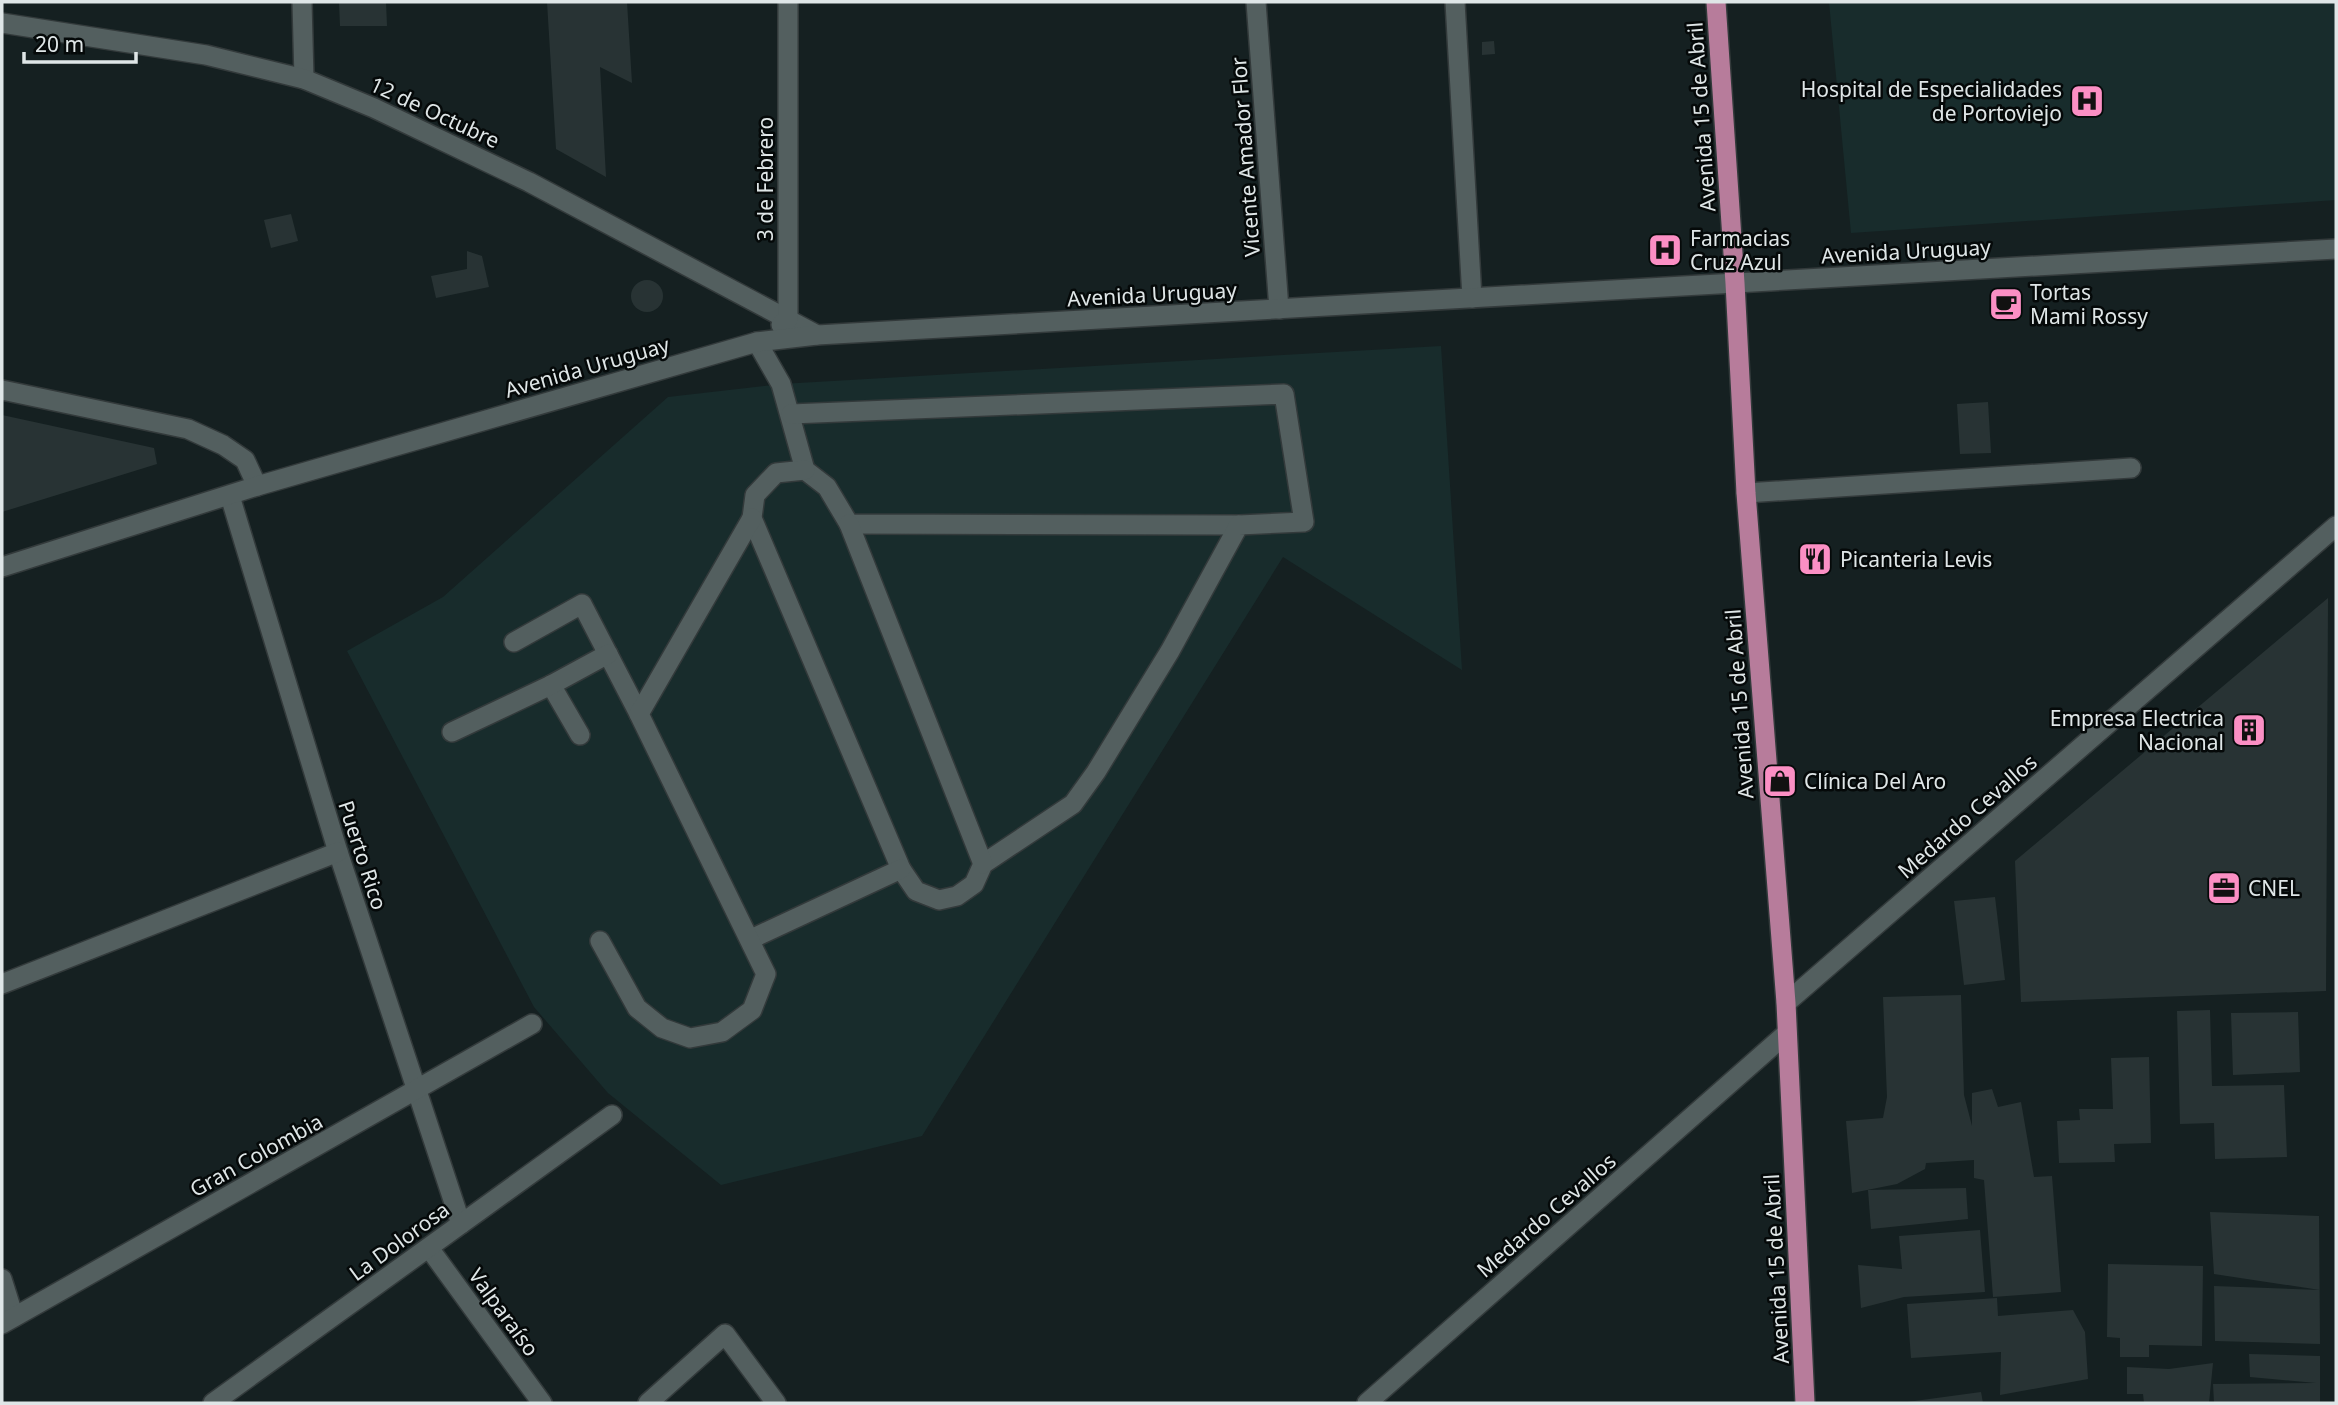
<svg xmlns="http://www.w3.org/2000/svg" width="2338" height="1405" viewBox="0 0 2338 1405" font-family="'Noto Sans',sans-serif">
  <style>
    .built { fill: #182c2c }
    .building { fill: #283334 }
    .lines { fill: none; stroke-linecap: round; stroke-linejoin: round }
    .service-casing { stroke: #333a3b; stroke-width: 22 }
    .minor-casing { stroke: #333a3b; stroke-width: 22 }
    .tertiary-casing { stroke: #333a3b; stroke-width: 22 }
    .primary-casing { stroke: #333a3b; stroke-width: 22 }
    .service { stroke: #535f5f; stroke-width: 19 }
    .minor { stroke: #535f5f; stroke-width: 19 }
    .tertiary { stroke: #535f5f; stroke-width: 19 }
    .primary { stroke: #b77c9b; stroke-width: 19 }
    .labels { text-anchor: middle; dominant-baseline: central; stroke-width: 5; stroke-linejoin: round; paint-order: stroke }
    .poi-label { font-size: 21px; fill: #dfe6e7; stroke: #050909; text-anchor: start }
    .street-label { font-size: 21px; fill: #dfe6e7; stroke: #050909 }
  </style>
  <rect width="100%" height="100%" fill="#152021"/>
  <g class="built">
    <polygon points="1829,2 2336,2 2336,200 1851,233"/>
    <polygon points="1441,346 1462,670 1283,557 922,1136 721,1185 608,1093 534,1007 347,651 443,597 668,397 781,384"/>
  </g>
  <g class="building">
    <polygon points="339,2 386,2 387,26 340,26"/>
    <polygon points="547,2 627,2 632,83 600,67 606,177 556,149"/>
    <polygon points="1494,41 1495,54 1482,55 1482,42"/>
    <polygon points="291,214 298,241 271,248 264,220"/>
    <polygon points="467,251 482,256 489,287 436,298 431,276 467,269"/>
    <circle cx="647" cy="296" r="16"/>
    <polygon points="1988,402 1991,453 1960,454 1957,404"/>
    <polygon points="2,415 154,448 157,464 2,512"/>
    <polygon points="2328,598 2326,991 2021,1002 2015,861"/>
    <polygon points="1995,897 2005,980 1964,985 1954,901"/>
    <polygon points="1961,995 1964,1095 1972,1126 1972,1093 1992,1089 1998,1107 2021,1102 2034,1177 2052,1176 2061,1292 1993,1297 1984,1180 1974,1178 1974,1160 1926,1163 1925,1169 1897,1184 1852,1193 1846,1121 1883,1118 1887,1097 1883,997"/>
    <polygon points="2210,1010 2212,1086 2284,1085 2287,1157 2215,1159 2214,1123 2180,1124 2177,1011"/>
    <polygon points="2298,1012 2300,1072 2233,1075 2231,1013"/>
    <polygon points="2149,1057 2151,1143 2114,1144 2115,1162 2059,1163 2057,1121 2080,1120 2079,1109 2113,1109 2111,1058"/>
    <polygon points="1966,1188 1968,1219 1871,1229 1868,1190"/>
    <polygon points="2210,1212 2319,1216 2320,1344 2215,1341 2214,1286 2320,1290 2214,1274"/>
    <polygon points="1980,1230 1985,1292 1904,1297 1861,1308 1858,1265 1902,1269 1899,1236"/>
    <polygon points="2108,1264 2203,1266 2202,1346 2149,1345 2149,1357 2120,1357 2120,1338 2107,1337"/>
    <polygon points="1997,1298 1998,1316 2073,1310 2085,1332 2088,1379 2000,1395 2001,1352 1911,1358 1907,1304"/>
    <polygon points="2249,1354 2320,1356 2320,1403 2214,1403 2213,1384 2316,1383 2250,1377"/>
    <polygon points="2213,1363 2209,1403 2144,1403 2143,1394 2127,1394 2127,1367 2169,1369"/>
    <polygon points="1981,1392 1983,1403 1907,1403 1907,1402"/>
  </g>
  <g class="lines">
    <g class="service-casing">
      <g id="service">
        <polyline points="757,342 781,384 805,470 827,487 849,524 1239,525"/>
        <polyline points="791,414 1284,394 1304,522 1239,525 1170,651 1096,772 1073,804 983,864 974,884 957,896 939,900 916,891 901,869 752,518 755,495 776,473 805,470"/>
        <polyline points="849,524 983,864"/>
        <polyline points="514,642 582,604 639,714"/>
        <polyline points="551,685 580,735"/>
        <polyline points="452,732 551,685 608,654"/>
        <polyline points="751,939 901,869"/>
        <polyline points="600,941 637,1008 662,1028 690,1038 722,1032 752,1010 766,974 639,714 752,518"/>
      </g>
    </g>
    <g class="minor-casing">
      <g id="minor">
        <polyline points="302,2 304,79"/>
        <polyline points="1256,2 1279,309"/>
        <polyline points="1455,2 1472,298"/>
        <polyline points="2,23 206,55 304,79 374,108 529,182 817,335"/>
        <polyline points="781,325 788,319 788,2"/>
        <polyline points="2,390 188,429 223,445 245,460 257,486"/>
        <polyline points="1746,493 2131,468"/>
        <polyline points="230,496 338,852 461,1224"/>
        <polyline points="2,567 257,486 757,342 817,335 2336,249"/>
        <polyline points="2,984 338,852"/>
        <polyline points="429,1248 542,1403"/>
        <polyline points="2,1279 14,1317"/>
        <polyline points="2,1324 532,1024"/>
        <polyline points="213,1403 612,1115"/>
        <polyline points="648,1403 725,1334 776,1403"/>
      </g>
    </g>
    <g class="tertiary-casing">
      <g id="tertiary">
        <polyline points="1786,1003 2336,526"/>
        <polyline points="1367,1403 1787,1033"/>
      </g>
    </g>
    <g class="primary-casing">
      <polyline id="primary" points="1716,2 1735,283 1746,493 1786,1003 1805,1403"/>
    </g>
    <use href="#service" class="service"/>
    <use href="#minor" class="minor"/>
    <use href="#tertiary" class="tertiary"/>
    <use href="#primary" class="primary"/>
  </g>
  <defs>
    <g id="hospital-square" transform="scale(1.75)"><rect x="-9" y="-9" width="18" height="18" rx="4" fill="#fb8fc4" stroke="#050909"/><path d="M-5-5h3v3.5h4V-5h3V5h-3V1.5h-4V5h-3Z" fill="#111"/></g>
    <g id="cafe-square" transform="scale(1.75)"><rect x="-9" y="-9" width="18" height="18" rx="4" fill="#fb8fc4" stroke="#050909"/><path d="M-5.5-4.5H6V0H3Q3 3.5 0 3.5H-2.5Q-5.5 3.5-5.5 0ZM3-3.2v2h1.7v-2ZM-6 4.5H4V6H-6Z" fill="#111"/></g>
    <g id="restaurant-square" transform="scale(1.75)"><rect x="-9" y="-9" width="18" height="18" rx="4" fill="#fb8fc4" stroke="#050909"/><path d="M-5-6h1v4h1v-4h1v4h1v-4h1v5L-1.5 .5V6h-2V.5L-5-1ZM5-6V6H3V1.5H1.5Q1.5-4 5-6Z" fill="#111"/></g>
    <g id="building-square" transform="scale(1.75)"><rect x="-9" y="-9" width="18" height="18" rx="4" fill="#fb8fc4" stroke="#050909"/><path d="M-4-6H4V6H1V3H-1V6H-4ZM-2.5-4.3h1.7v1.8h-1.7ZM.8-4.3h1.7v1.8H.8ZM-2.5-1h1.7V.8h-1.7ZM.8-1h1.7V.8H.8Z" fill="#111"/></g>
    <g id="shop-square" transform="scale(1.75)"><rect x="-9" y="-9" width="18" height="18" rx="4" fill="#fb8fc4" stroke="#050909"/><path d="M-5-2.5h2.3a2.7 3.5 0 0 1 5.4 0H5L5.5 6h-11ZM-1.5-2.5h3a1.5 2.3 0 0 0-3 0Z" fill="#111"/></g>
    <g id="office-square" transform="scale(1.75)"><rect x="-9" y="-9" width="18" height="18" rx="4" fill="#fb8fc4" stroke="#050909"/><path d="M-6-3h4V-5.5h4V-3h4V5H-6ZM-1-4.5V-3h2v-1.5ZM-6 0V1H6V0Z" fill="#111"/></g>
  </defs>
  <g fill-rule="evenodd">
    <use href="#hospital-square" x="2087" y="101"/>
    <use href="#hospital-square" x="1665" y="250"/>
    <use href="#cafe-square" x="2006" y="304"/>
    <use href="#restaurant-square" x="1815" y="559"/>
    <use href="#building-square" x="2249" y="730"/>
    <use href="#shop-square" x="1780" y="781"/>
    <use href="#office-square" x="2224" y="888"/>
  </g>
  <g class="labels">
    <g class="poi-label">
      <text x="2062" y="89" text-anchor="end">Hospital de Especialidades<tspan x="2062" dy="24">de Portoviejo</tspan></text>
      <text x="1690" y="238">Farmacias<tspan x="1690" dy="24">Cruz Azul</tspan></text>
      <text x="2030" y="292">Tortas<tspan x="2030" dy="24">Mami Rossy</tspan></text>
      <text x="1840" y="559">Picanteria Levis</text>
      <text x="2224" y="718" text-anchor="end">Empresa Electrica<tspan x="2224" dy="24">Nacional</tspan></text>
      <text x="1804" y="781">Clínica Del Aro</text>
      <text x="2248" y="888">CNEL</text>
    </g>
    <g class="street-label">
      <text transform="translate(435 112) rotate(25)">12 de Octubre</text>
      <text transform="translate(1701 117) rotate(-94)">Avenida 15 de Abril</text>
      <text transform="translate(1245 157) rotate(-94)">Vicente Amador Flor</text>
      <text transform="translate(765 179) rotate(-90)">3 de Febrero</text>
      <text transform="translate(1906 251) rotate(-3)">Avenida Uruguay</text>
      <text transform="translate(1152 294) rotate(-3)">Avenida Uruguay</text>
      <text transform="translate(587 367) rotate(-16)">Avenida Uruguay</text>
      <text transform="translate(1739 704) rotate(-94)">Avenida 15 de Abril</text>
      <text transform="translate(1967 816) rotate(-41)">Medardo Cevallos</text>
      <text transform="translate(363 855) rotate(72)">Puerto Rico</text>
      <text transform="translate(256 1155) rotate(-29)">Gran Colombia</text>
      <text transform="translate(1546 1215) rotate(-41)">Medardo Cevallos</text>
      <text transform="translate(399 1241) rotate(-36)">La Dolorosa</text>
      <text transform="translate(1776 1269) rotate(-93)">Avenida 15 de Abril</text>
      <text transform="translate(504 1312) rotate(54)">Valparaíso</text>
    </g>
  </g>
  <rect width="2338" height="1405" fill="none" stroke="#dfe6e7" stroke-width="7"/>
  <path d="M24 52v10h112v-10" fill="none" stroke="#dfe6e7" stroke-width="3.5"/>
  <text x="35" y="52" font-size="21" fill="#dfe6e7" stroke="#050909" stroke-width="5" paint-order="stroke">20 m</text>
</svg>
